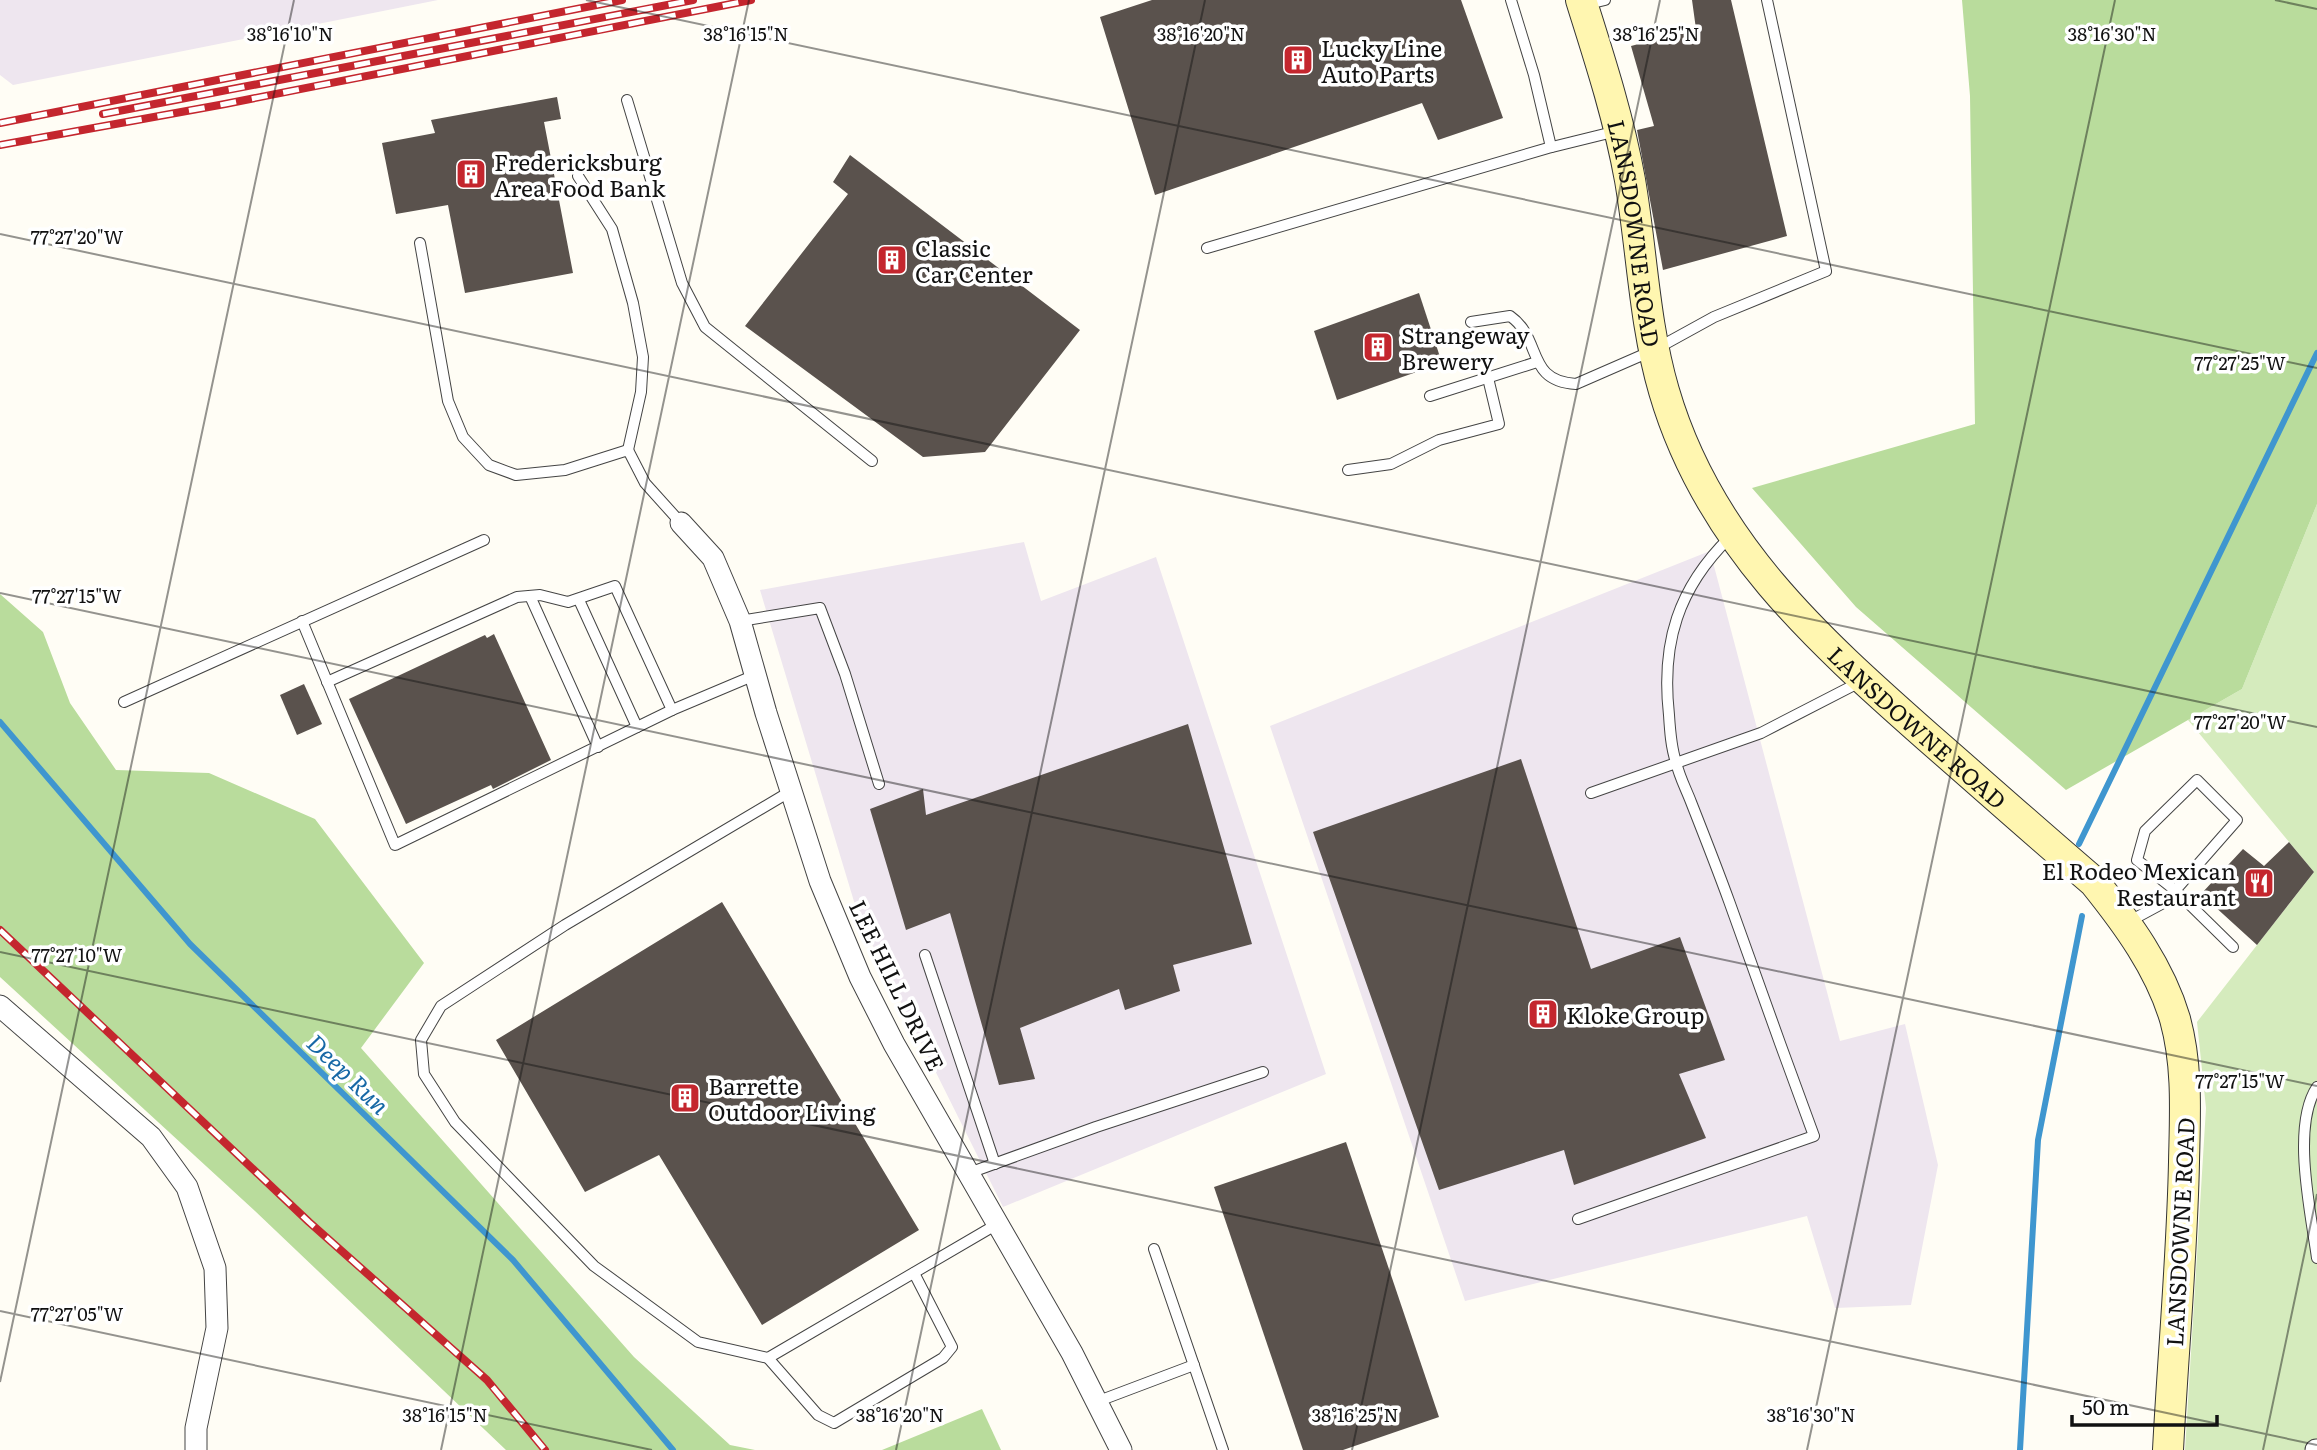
<svg xmlns="http://www.w3.org/2000/svg" width="2317" height="1450" viewBox="0 0 2317 1450" font-family="Literata,serif">
  <style>
    .industrial { fill: #eee6ef }
    .green { fill: #d5ebbd }
    .forest { fill: #b9dc9c }
    .lines { fill: none; stroke-linecap: round; stroke-linejoin: round }
    .stream { stroke: #3f96cf; stroke-width: 6 }
    .building { fill: #5a524d }
    .lane-casing { stroke: #444; stroke-width: 12 }
    .street-casing { stroke: #444; stroke-width: 23 }
    .secondary-casing { stroke: #333; stroke-width: 32 }
    .lane { stroke: #fff; stroke-width: 10 }
    .street { stroke: #fff; stroke-width: 21 }
    .secondary { stroke: #fff6b0; stroke-width: 30 }
    .rail-casing { stroke: #c4262e; stroke-width: 8 }
    .rail { stroke: #fff; stroke-width: 5; stroke-dasharray: 16; stroke-linecap: butt }
    .ticks { fill: none; stroke: #111; stroke-width: 2; stroke-opacity: 0.45 }
    .labels { text-anchor: middle; dominant-baseline: central; stroke-width: 7; stroke-linejoin: round; paint-order: stroke }
    .poi-label { font-size: 23px; fill: #111; stroke: #fff; text-anchor: start }
    .street-label { font-size: 23px; fill: #111; stroke: #fff }
    .water-label { font-size: 24px; font-style: italic; fill: #1768a6; stroke: #fff }
    .ticks-label { font-size: 18px; text-anchor: middle; fill: #111; stroke: #fff; stroke-width: 7; stroke-linejoin: round; paint-order: stroke }
  </style>
  <rect width="100%" height="100%" fill="#fffdf5"/>
  <g class="industrial">
    <polygon points="0,0 438,0 13,85 0,75"/>
    <polygon points="1024,542 1041,601 1156,557 1326,1074 1003,1207 859,918 760,590"/>
    <polygon points="1710,551 1840,1041 1905,1024 1938,1165 1911,1305 1835,1308 1807,1216 1465,1301 1270,726"/>
  </g>
  <polygon class="green" points="2317,504 2317,1450 2185,1450 2206,1108 2197,1022 2314,872 2188,720 2242,689"/>
  <g class="forest">
    <polygon points="1962,0 2317,0 2317,504 2242,689 2066,790 1856,607 1752,488 1975,424 1970,96"/>
    <polygon points="0,594 43,632 70,703 116,770 209,773 315,819 424,963 361,1048 634,1357 730,1445 755,1450 506,1450 255,1211 0,977"/>
    <polygon points="982,1409 1001,1450 882,1450"/>
  </g>
  <g class="lines">
    <g class="stream">
      <polyline points="0,722 190,944 513,1260 673,1450"/>
      <polyline points="2079,844 2317,353"/>
      <polyline points="2020,1450 2038,1140 2082,916"/>
    </g>
  </g>
  <g class="building">
    <polygon points="1152,0 1461,0 1503,118 1438,140 1422,103 1155,195 1100,17"/>
    <polygon points="1692,0 1731,0 1787,236 1663,270 1637,130 1654,126 1631,46 1696,29"/>
    <polygon points="557,97 561,119 544,122 573,273 465,293 448,205 396,214 382,143 435,133 431,120"/>
    <polygon points="850,155 1080,330 985,452 923,457 745,326 848,194 833,182"/>
    <polygon points="1419,293 1442,363 1337,400 1314,331"/>
    <polygon points="494,634 551,760 493,789 491,785 406,824 349,699 485,635 487,638"/>
    <polygon points="304,684 322,724 297,735 280,695"/>
    <polygon points="1188,724 1252,944 1173,965 1180,991 1125,1010 1119,989 1020,1028 1035,1079 999,1085 950,913 906,930 870,809 923,789 926,815"/>
    <polygon points="1521,759 1591,969 1680,937 1725,1060 1679,1074 1706,1138 1574,1185 1564,1150 1439,1190 1313,832"/>
    <polygon points="2289,842 2314,872 2257,945 2201,894 2243,849 2264,866"/>
    <polygon points="722,902 919,1230 762,1325 659,1155 585,1192 496,1040"/>
    <polygon points="1346,1142 1439,1417 1343,1450 1303,1450 1214,1187"/>
  </g>
  <g class="lines">
    <g class="lane-casing">
      <g id="lane">
        <polyline points="1511,0 1534,75 1551,147"/>
        <polyline points="1584,5 1605,0"/>
        <polyline points="627,100 682,283 705,327 872,461"/>
        <polyline points="578,176 612,229 633,303 643,357 641,392 628,450"/>
        <polyline points="420,243 448,401 463,437 489,465 516,475 565,470 628,450 645,483 681,523"/>
        <polyline points="1207,248 1548,148 1617,131"/>
        <path d="M1471,322L1510,316C1543,339 1525,381 1576,384L1654,350L1714,317L1826,271L1767,0"/>
        <polyline points="1430,396 1537,362"/>
        <polyline points="1348,470 1391,464 1439,440 1499,424 1488,378"/>
        <polyline points="530,596 598,747"/>
        <polyline points="579,600 637,727"/>
        <polyline points="302,621 395,845 672,710 755,675"/>
        <polyline points="740,621 820,608 845,674 879,784"/>
        <polyline points="327,682 517,597 540,595 568,602 615,586 672,710"/>
        <polyline points="124,702 484,540"/>
        <polyline points="791,791 565,925 441,1006 421,1040 424,1074 455,1122 594,1266 698,1342 768,1358 999,1223"/>
        <polyline points="1591,793 1761,733 1862,681"/>
        <polyline points="2128,922 2165,902 2237,820 2197,780 2145,831 2137,860 2175,890 2233,947"/>
        <polyline points="925,955 995,1164"/>
        <path d="M2317,1087C2291,1126 2311,1213 2317,1258"/>
        <polyline points="969,1173 1096,1127 1263,1072"/>
        <path d="M1578,1219L1814,1136C1785,1058 1757,979 1729,901C1717,868 1704,835 1691,802C1686,789 1679,776 1676,762C1671,747 1670,731 1669,715C1661,643 1678,588 1730,537"/>
        <polyline points="1154,1249 1223,1450"/>
        <polyline points="768,1358 818,1415 834,1423 943,1358 952,1347 914,1273"/>
        <polyline points="1096,1402 1194,1365"/>
      </g>
    </g>
    <g class="street-casing">
      <g id="street">
        <polyline points="681,523 713,558 740,621 766,713 820,881 860,977 894,1044 1072,1353 1121,1450"/>
        <polyline points="0,1006 151,1137 187,1187 215,1268 217,1328 196,1428 196,1450"/>
        <polyline points="2316,1450 2317,1450"/>
      </g>
    </g>
    <g class="secondary-casing">
      <g id="secondary">
        <path id="s1" d="M1581,0C1600,60 1619,119 1630,180C1642,250 1644,323 1664,391C1708,542 1816,638 1929,738C1984,786 2039,835 2094,882C2127,923 2160,968 2175,1019C2188,1066 2185,1114 2184,1162C2182,1258 2173,1354 2168,1450"/>
      </g>
    </g>
    <use href="#lane" class="lane"/>
    <use href="#street" class="street"/>
    <use href="#secondary" class="secondary"/>
    <g class="rail-casing">
      <g id="rail">
        <polyline points="103,114 693,0"/>
        <polyline points="0,123 622,0"/>
        <polyline points="0,145 225,104 751,0"/>
        <polyline points="0,930 309,1222 487,1380 545,1450"/>
      </g>
    </g>
    <use href="#rail" class="rail"/>
  </g>
  <path class="ticks" d="M586,0L2317,368M2275,0L2317,9M0,234L2317,727M0,593L2317,1086M0,952L2317,1445M0,1311L652,1450M0,1382L294,0M441,1450L749,0M896,1450L1205,0M1352,1450L1660,0M1807,1450L2115,0M2263,1450L2317,1194"/>
  <defs>
    <g id="building-square" transform="scale(1.575)"><rect x="-9" y="-9" width="18" height="18" rx="4" fill="#c4262e" stroke="#fff"/><path d="M-4-6H4V6H1V3H-1V6H-4ZM-2.5-4.3h1.7v1.8h-1.7ZM.8-4.3h1.7v1.8H.8ZM-2.5-1h1.7V.8h-1.7ZM.8-1h1.7V.8H.8Z" fill="#fff"/></g>
    <g id="restaurant-square" transform="scale(1.575)"><rect x="-9" y="-9" width="18" height="18" rx="4" fill="#c4262e" stroke="#fff"/><path d="M-5-6h1v4h1v-4h1v4h1v-4h1v5L-1.5 .5V6h-2V.5L-5-1ZM5-6V6H3V1.5H1.5Q1.5-4 5-6Z" fill="#fff"/></g>
  </defs>
  <g fill-rule="evenodd">
    <use href="#building-square" x="1298" y="60"/>
    <use href="#building-square" x="471" y="174"/>
    <use href="#building-square" x="892" y="260"/>
    <use href="#building-square" x="1378" y="347"/>
    <use href="#restaurant-square" x="2259" y="883"/>
    <use href="#building-square" x="1543" y="1014"/>
    <use href="#building-square" x="685" y="1098"/>
  </g>
  <g class="labels">
    <g class="poi-label">
      <text x="1321" y="47">Lucky Line<tspan x="1321" dy="26">Auto Parts</tspan></text>
      <text x="494" y="161">Fredericksburg<tspan x="494" dy="26">Area Food Bank</tspan></text>
      <text x="915" y="247">Classic<tspan x="915" dy="26">Car Center</tspan></text>
      <text x="1401" y="334">Strangeway<tspan x="1401" dy="26">Brewery</tspan></text>
      <text x="2236" y="870" text-anchor="end">El Rodeo Mexican<tspan x="2236" dy="26">Restaurant</tspan></text>
      <text x="1566" y="1014">Kloke Group</text>
      <text x="708" y="1085">Barrette<tspan x="708" dy="26">Outdoor Living</tspan></text>
    </g>
    <g class="street-label">
      <text stroke="none"><textPath href="#s1" startOffset="240">LANSDOWNE ROAD</textPath></text>
      <text stroke="none"><textPath href="#s1" startOffset="828">LANSDOWNE ROAD</textPath></text>
      <text transform="translate(898 985) rotate(64)">LEE HILL DRIVE</text>
      <text transform="translate(2179 1232) rotate(-87)">LANSDOWNE ROAD</text>
    </g>
    <g class="water-label">
      <text transform="translate(349 1073) rotate(44)">Deep Run</text>
    </g>
  </g>
  <g class="ticks-label">
    <text x="290" y="41">38°16'10"N</text>
    <text x="746" y="41">38°16'15"N</text>
    <text x="1201" y="41">38°16'20"N</text>
    <text x="1656" y="41">38°16'25"N</text>
    <text x="2112" y="41">38°16'30"N</text>
    <text x="77" y="244">77°27'20"W</text>
    <text x="2240" y="370">77°27'25"W</text>
    <text x="77" y="603">77°27'15"W</text>
    <text x="2240" y="729">77°27'20"W</text>
    <text x="77" y="962">77°27'10"W</text>
    <text x="2240" y="1088">77°27'15"W</text>
    <text x="77" y="1321">77°27'05"W</text>
    <text x="445" y="1422">38°16'15"N</text>
    <text x="900" y="1422">38°16'20"N</text>
    <text x="1355" y="1422">38°16'25"N</text>
    <text x="1811" y="1422">38°16'30"N</text>
  </g>
  <path d="M2072 1415v10h145v-10" fill="none" stroke="#111111" stroke-width="3.5"/>
  <text x="2082" y="1415" font-size="21" fill="#111111" stroke="#ffffff" stroke-width="5" paint-order="stroke">50 m</text>
</svg>
